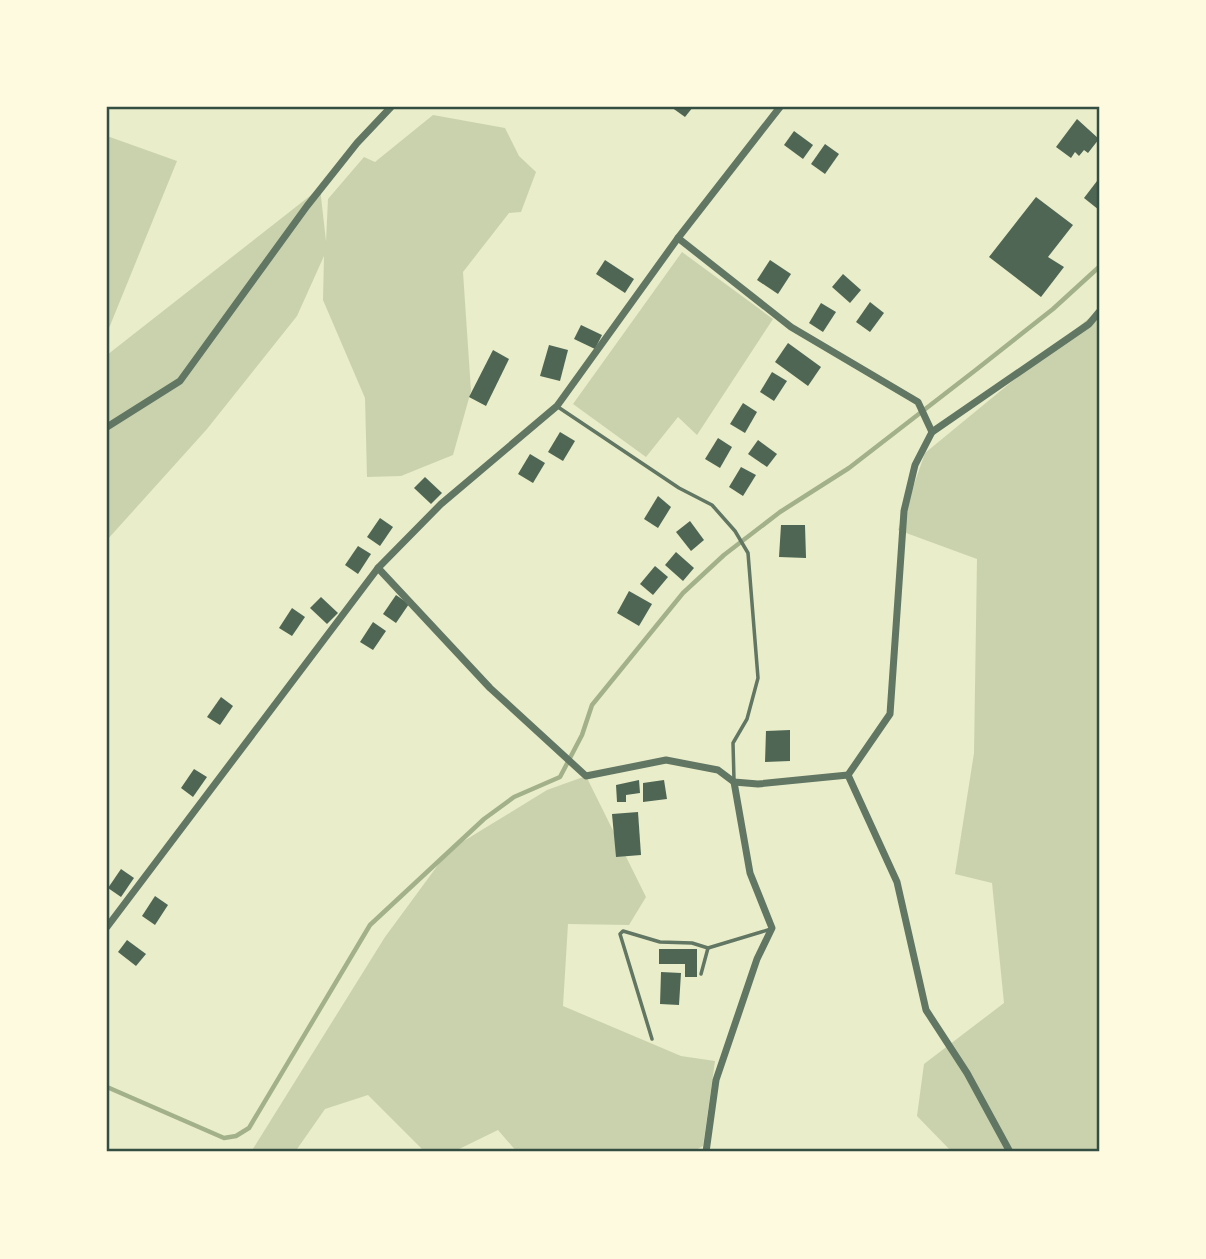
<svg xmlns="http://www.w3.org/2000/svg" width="1206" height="1259" viewBox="0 0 1206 1259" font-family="'Times New Roman',serif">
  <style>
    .green { fill: #cad2ad }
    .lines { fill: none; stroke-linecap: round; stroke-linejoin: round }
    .stream { stroke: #a3b18a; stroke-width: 4.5 }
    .building { fill: #4f6655 }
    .service { stroke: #617663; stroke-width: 3.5 }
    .minor { stroke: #617663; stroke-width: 7 }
    .neatline { fill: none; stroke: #344e41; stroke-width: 2.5 }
  </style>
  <rect width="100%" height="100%" fill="#e9edc9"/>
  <g class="green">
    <polygon points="433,115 505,128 519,156 536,172 521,212 509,213 463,272 471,391 453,455 401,476 367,477 365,398 323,300 324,256 297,316 207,429 107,540 107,355 320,188 326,241 328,199 364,157 375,162"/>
    <polygon points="107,136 177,161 107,333"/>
    <polygon points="682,252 773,319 697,435 678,417 646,457 573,404"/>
    <polygon points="1099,310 1099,1152 952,1152 917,1116 924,1064 1004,1003 992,883 955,874 974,753 977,559 898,530 925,453"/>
    <polygon points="586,776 646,897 629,925 568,924 563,1006 681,1056 715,1061 703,1146 692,1152 517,1152 498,1130 453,1152 425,1152 368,1095 325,1109 295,1152 251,1152 385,937 449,850 547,790"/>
  </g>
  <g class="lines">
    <polyline class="stream" points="107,1087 224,1138 236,1136 249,1128 370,925 484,819 514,797 560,777 582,735 592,705 683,593 724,555 780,512 849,468 977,369 1053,309 1099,267"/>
  </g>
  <g class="building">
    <polygon points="671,107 693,107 685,117"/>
    <polygon points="1077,119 1099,139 1088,153 1084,150 1079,156 1075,152 1071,158 1056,147"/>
    <polygon points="794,131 813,145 803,159 784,145"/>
    <polygon points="825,144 839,154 825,174 811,164"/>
    <polygon points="1097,181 1099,182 1099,210 1084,198"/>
    <polygon points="1036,197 1073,225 1048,257 1064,267 1041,297 989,257"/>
    <polygon points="605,260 634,279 625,293 596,274"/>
    <polygon points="770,260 791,274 778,294 757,280"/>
    <polygon points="843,274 861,290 850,303 832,287"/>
    <polygon points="870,302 884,313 870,332 856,322"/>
    <polygon points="821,303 836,312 823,332 809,323"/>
    <polygon points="581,325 602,335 595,349 574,339"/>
    <polygon points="788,343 821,367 808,386 775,362"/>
    <polygon points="549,345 568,350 560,381 540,376"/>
    <polygon points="493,350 509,359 486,406 469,397"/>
    <polygon points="772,372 787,381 774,401 760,392"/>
    <polygon points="743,403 757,412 745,433 730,424"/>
    <polygon points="560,432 575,441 563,461 548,452"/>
    <polygon points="718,438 732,447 720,468 705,459"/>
    <polygon points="758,440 777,454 767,467 748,454"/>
    <polygon points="530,454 545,463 533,483 518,474"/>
    <polygon points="741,467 756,475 743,496 729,487"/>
    <polygon points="425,477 442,493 431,504 414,488"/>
    <polygon points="658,496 671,507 658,528 644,519"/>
    <polygon points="380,518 393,527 380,546 367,537"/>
    <polygon points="690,521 704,540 691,551 676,532"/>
    <polygon points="781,525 805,525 806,558 779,557"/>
    <polygon points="358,546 371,554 358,574 345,565"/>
    <polygon points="676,552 694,568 683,581 665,565"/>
    <polygon points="655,566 668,577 653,595 640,584"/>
    <polygon points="629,591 652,604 639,626 617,613"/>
    <polygon points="396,595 409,604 396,623 383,614"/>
    <polygon points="321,597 338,613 327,624 310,608"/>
    <polygon points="292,608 305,617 292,636 279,628"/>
    <polygon points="373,622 386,631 373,650 360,642"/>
    <polygon points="221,697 233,706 220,725 207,717"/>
    <polygon points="790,730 790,761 765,762 766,731"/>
    <polygon points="194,769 207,777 193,797 181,788"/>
    <polygon points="639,780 640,793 626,795 626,802 617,802 616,785"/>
    <polygon points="664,780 667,799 643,802 643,783"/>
    <polygon points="638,812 641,855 616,857 612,814"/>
    <polygon points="121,869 134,878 121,897 108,888"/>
    <polygon points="155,896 168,905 155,925 142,916"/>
    <polygon points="127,940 146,954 136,966 118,952"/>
    <polygon points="659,949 697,949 697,977 685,977 685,964 659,964"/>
    <polygon points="661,972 681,973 679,1005 660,1004"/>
  </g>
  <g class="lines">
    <g class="service">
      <polyline points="558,407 679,488 712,505 735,531 748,553 758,678 747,719 733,743 734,780"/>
      <polyline points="701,974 708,948"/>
      <polyline points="652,1039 620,934 623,931 660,942 692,943 708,948 771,929"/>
    </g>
    <g class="minor">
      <polyline points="678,238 791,327 918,402 932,432"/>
      <polyline points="107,427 180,381 307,206 357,143 391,107"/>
      <polyline points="378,568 490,688 586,776 666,760 718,770 734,782 758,784 848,775 890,714 904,511 915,465 932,432 1089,324 1099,312"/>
      <polyline points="848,775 897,882 926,1010 967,1073 1010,1152"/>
      <polyline points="107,927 378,568 441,504 557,406 678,238 780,107"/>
      <polyline points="706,1152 716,1080 757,959 772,928 750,873 734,782"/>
    </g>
  </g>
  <rect width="1206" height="1259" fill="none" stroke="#fefae0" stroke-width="217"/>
  <rect x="108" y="108" width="990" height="1042" class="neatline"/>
</svg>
